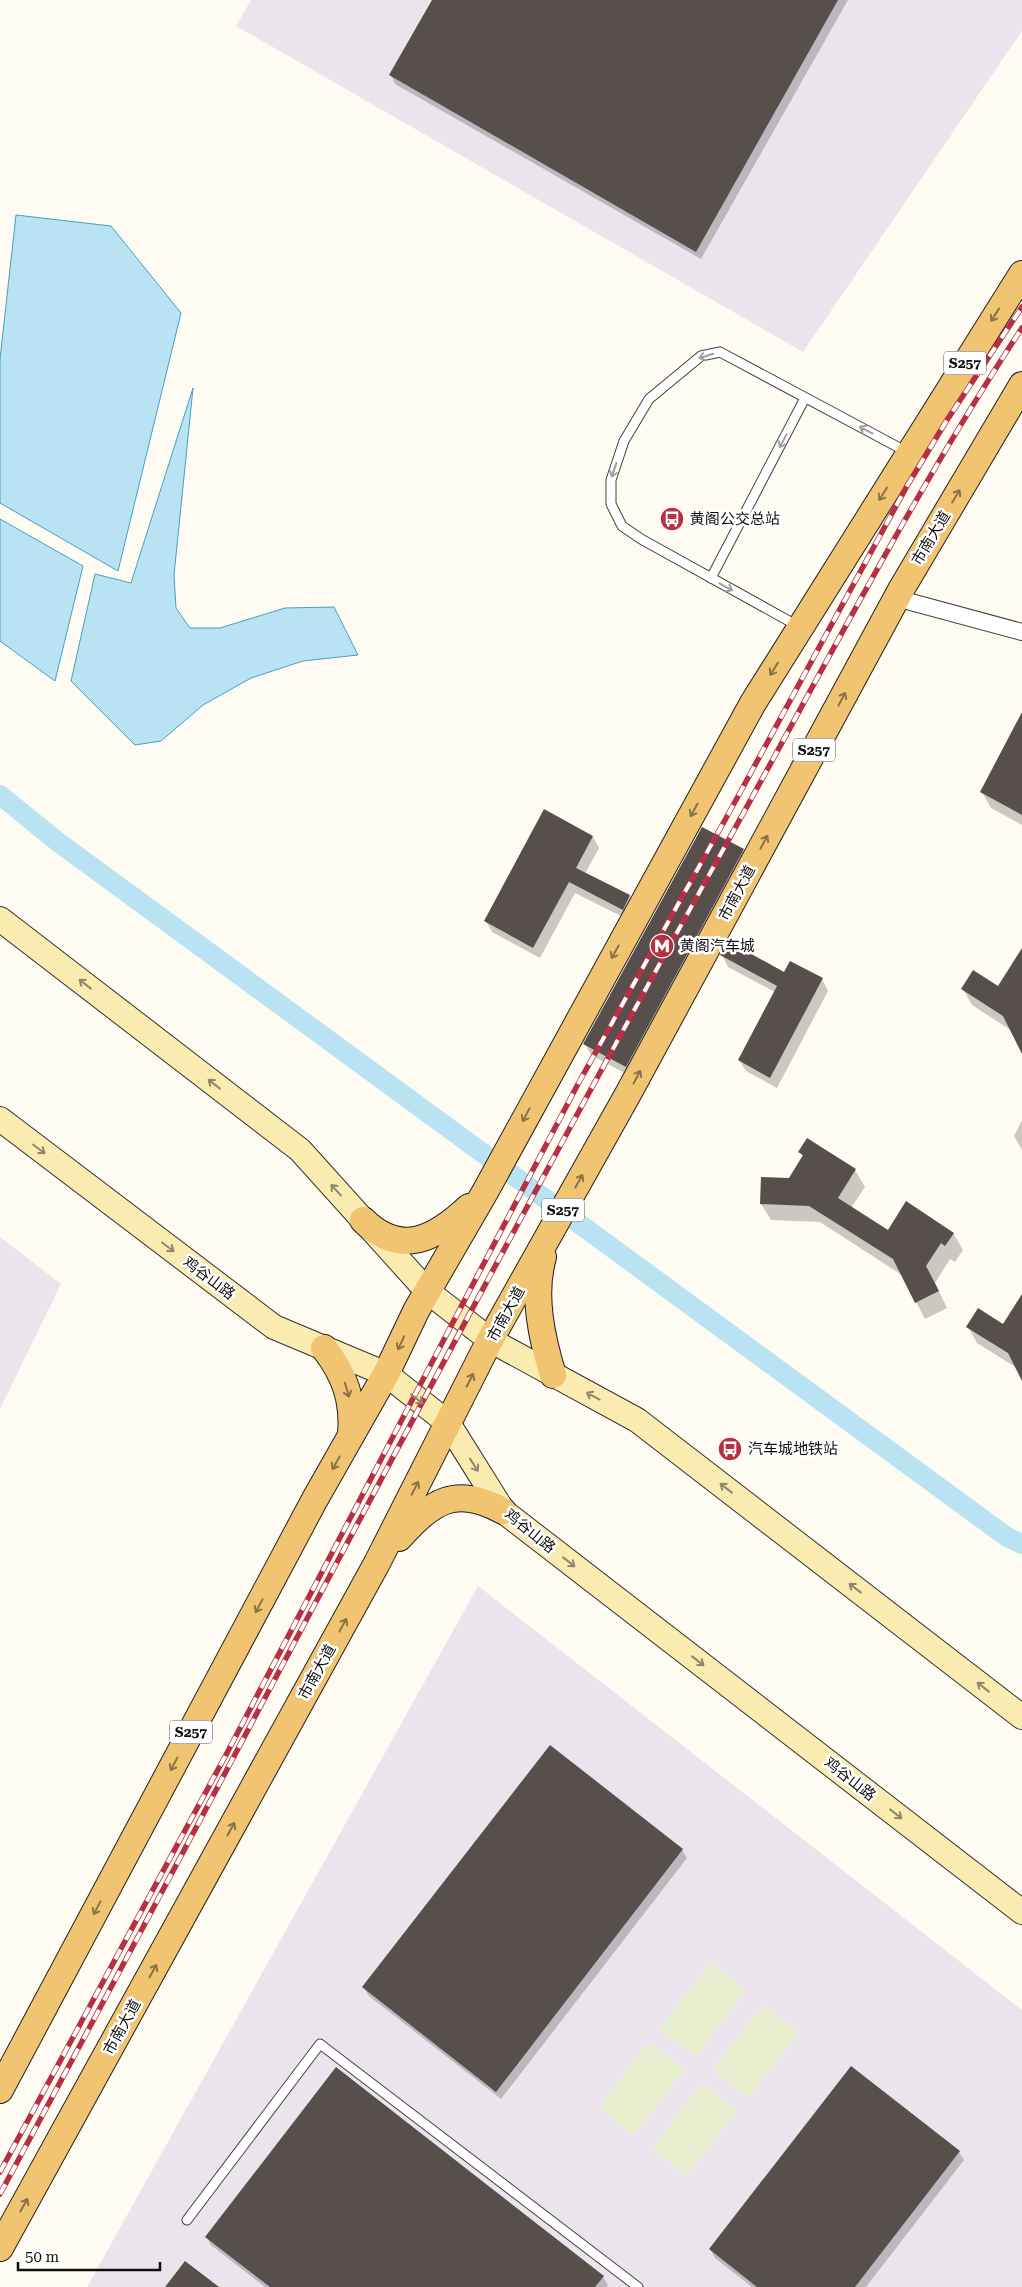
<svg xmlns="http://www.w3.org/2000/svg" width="1022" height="2287" viewBox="0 0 1022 2287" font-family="'Roboto Serif','Noto Sans SC',serif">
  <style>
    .industrial { fill: #ebe4ed }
    .pitch { fill: #e7efce }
    .water { fill: #b9e3f3; stroke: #459fc5 }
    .shadow { fill: #0003 }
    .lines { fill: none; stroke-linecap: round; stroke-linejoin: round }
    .canal { stroke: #b9e3f3; stroke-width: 20 }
    .building { fill: #574f4c }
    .lane-casing { stroke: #424242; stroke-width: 11 }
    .street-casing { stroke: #424242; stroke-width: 18 }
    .secondary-casing { stroke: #313131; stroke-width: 26 }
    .primary-casing { stroke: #202020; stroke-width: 28 }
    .lane { stroke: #fff; stroke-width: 9 }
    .street { stroke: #fff; stroke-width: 16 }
    .secondary { stroke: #faebb1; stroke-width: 24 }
    .primary { stroke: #f0c470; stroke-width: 26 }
    .rail-casing { stroke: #b72f43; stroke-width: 5.5 }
    .rail { stroke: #fff; stroke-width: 4; stroke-dasharray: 11; stroke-linecap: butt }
    .oneway { stroke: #8b7344 }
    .oneway2 { stroke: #9f9f9f }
    .oneway3 { stroke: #908868 }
    .labels { text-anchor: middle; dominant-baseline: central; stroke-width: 5; stroke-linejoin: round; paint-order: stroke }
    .shield { fill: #fff; stroke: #575757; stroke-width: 1 }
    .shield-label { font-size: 14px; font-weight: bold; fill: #0f0f0f }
    .poi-label { font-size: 15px; fill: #0f0f0f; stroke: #fff; text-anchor: start }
    .street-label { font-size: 15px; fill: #0f0f0f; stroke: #fff }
  </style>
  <rect width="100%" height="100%" fill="#fefbf2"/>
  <g class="industrial">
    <polygon points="251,0 1022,0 1022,31 803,352 236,26"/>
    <polygon points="0,1237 61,1284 0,1409"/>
    <polygon points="478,1586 1022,2010 1022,2287 87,2287"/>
  </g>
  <g class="pitch">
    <polygon points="711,1963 746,1991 696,2056 660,2029"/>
    <polygon points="763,2005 799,2032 748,2098 713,2070"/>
    <polygon points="649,2042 685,2069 634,2135 599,2107"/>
    <polygon points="702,2083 737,2111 687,2176 652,2149"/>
  </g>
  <g class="water">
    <polygon points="16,215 111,226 181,313 118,571 0,503 0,359"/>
    <polygon points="193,388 174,575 176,608 190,628 220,628 285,608 334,607 358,655 303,661 251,678 203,705 161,741 135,745 71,681 95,574 131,583"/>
    <polygon points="0,519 83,566 55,681 0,641"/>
  </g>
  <g class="shadow">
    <polygon points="433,0 848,0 701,259 395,84 391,75"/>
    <polygon points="1022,715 1022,825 991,808 982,792"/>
    <polygon points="545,811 593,837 599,848 585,874 630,896 636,908 629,920 575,893 540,958 492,932 486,921"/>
    <polygon points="743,850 749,861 632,1077 591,1055 585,1044"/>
    <polygon points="722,955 785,973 822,979 828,991 777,1088 746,1071 739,1060 775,992 728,967"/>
    <polygon points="1022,963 1022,1051 1012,1031 972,1005 963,989 998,988"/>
    <polygon points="1022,1120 1022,1150 1014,1136"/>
    <polygon points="800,1152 855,1170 865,1187 851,1208 888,1232 953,1233 963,1250 955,1262 950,1259 935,1283 947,1308 925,1319 902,1275 820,1222 771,1220 761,1204 790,1179 803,1158"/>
    <polygon points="1004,1326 1022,1378 1017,1368 977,1343 968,1327"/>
    <polygon points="682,1850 687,1858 501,2099 369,1996 364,1988"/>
    <polygon points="959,2152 964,2160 866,2287 752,2287 715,2258 710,2249"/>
    <polygon points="207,2237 603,2277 608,2285 606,2287 265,2287 211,2245"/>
  </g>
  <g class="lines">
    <polyline class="canal" points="0,795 58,842 1007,1537 1022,1544"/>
  </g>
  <g class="building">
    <polygon points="432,0 838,0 696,252 389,75"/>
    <polygon points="1022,712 1022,815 980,792"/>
    <polygon points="544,809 593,836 576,868 630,895 623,910 569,882 533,948 484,921"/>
    <polygon points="702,827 744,849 626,1067 583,1044"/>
    <polygon points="728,941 784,972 790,961 823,978 770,1078 738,1060 777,986 720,955"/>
    <polygon points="1022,948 1022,1054 1003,1016 961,989 973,970 998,986"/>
    <polygon points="807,1138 856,1169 838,1198 888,1230 906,1201 954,1233 945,1246 941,1243 926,1266 939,1291 915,1303 893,1259 809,1206 760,1204 761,1177 789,1178 803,1155 798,1152"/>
    <polygon points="1022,1294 1022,1381 1008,1353 966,1327 978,1308 1003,1324"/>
    <polygon points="550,1745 683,1849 496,2092 362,1987"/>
    <polygon points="851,2066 960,2151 855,2287 757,2287 709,2249"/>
    <polygon points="336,2067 604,2276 595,2287 270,2287 205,2237"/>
    <polygon points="185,2261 219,2287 165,2287"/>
  </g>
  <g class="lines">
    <g class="lane-casing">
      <g id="lane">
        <polyline points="711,578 805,398"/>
        <polyline points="798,626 641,539 622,526 611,504 611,480 624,441 649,399 701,356 720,352 909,453"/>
        <polyline points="187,2220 320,2044 638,2287"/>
      </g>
    </g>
    <g class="street-casing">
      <polyline id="street" points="896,598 1022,632"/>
    </g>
    <g class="secondary-casing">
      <g id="secondary">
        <polyline points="0,919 300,1150 427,1291 490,1340 637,1420 1022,1717"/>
        <polyline points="0,1119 274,1327 386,1374 448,1423 503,1511 1022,1912"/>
      </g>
    </g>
    <g class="primary-casing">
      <g id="primary">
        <path d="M363,1220C401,1258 436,1238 469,1207"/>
        <path d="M543,1257C532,1295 542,1339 553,1375"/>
        <path d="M324,1348C345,1375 354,1401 351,1435"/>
        <path d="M399,1538C432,1502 455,1484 503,1511"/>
        <polyline points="0,2090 315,1499 386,1374 416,1311 485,1192 753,703 1022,274"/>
        <polyline points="0,2248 377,1563 490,1340 628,1094 902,588 1022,385"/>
      </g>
    </g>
    <use href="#lane" class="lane"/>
    <use href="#street" class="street"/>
    <use href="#secondary" class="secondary"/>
    <use href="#primary" class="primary"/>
    <g class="rail-casing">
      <g id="rail">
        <polyline points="0,2172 227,1753 578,1084 730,811 907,486 947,420 1022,307"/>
        <path d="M0,2194C239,1752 469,1305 714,866C815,686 908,501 1022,328"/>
      </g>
    </g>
    <use href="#rail" class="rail"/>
  </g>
  <defs><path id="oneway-shaft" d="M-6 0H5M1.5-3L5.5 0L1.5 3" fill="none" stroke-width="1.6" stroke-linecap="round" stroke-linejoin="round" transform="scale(1.25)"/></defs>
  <g class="oneway">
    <use href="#oneway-shaft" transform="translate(995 315) rotate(122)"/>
    <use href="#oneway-shaft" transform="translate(883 494) rotate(122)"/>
    <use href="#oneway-shaft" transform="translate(956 496) rotate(-59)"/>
    <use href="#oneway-shaft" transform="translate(774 669) rotate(122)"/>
    <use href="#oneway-shaft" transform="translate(842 699) rotate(-62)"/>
    <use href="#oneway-shaft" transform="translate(694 810) rotate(119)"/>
    <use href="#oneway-shaft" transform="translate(764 842) rotate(-62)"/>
    <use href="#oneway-shaft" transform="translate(615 952) rotate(119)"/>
    <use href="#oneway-shaft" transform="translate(637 1077) rotate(-62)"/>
    <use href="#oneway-shaft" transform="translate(526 1115) rotate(118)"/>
    <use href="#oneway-shaft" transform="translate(579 1181) rotate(-61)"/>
    <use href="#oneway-shaft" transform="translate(401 1343) rotate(115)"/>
    <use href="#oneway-shaft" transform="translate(470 1380) rotate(-63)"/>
    <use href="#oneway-shaft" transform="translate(347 1390) rotate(74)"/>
    <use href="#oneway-shaft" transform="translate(336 1463) rotate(119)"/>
    <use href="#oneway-shaft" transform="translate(415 1488) rotate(-63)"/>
    <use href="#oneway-shaft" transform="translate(259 1606) rotate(118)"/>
    <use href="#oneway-shaft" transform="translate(343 1625) rotate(-61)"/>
    <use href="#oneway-shaft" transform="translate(174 1764) rotate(118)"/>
    <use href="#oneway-shaft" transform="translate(231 1829) rotate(-61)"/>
    <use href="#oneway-shaft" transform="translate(97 1908) rotate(118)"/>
    <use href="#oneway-shaft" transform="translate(153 1971) rotate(-61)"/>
    <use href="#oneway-shaft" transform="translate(24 2205) rotate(-61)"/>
  </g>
  <g class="oneway2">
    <use href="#oneway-shaft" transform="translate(706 356) rotate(162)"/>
    <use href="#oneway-shaft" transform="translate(866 430) rotate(-152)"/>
    <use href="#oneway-shaft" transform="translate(783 441) rotate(118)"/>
    <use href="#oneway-shaft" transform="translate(614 470) rotate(109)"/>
    <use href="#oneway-shaft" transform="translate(726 587) rotate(29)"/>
  </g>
  <g class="oneway3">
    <use href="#oneway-shaft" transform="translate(85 984) rotate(-142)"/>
    <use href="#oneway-shaft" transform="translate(214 1084) rotate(-142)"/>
    <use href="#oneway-shaft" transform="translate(39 1149) rotate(37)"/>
    <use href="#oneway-shaft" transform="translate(336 1190) rotate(-132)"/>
    <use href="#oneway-shaft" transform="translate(168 1247) rotate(37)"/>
    <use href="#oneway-shaft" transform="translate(593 1396) rotate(-152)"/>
    <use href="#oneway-shaft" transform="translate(417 1399) rotate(38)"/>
    <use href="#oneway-shaft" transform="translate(474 1465) rotate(58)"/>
    <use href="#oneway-shaft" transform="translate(726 1488) rotate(-142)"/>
    <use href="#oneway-shaft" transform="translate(569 1562) rotate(38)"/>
    <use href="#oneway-shaft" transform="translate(855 1588) rotate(-142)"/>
    <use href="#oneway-shaft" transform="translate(698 1661) rotate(38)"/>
    <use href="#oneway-shaft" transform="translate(983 1687) rotate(-142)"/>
    <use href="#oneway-shaft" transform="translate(896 1814) rotate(38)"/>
  </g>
  <defs>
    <g id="bus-disc" transform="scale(1.25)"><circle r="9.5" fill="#b72f43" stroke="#fff"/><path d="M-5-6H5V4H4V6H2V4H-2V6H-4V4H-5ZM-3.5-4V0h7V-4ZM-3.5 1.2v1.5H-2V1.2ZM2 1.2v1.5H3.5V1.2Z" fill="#fff"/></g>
    <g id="metro-disc" transform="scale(1.25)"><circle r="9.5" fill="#b72f43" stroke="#fff"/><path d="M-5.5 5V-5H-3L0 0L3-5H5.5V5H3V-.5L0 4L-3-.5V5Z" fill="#fff"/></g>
  </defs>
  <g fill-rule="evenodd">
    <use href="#bus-disc" x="672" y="519"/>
    <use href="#metro-disc" x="662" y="946"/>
    <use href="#bus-disc" x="730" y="1449"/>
  </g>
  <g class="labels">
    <g class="shield">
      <rect x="944" y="351.5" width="42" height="23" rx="4"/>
      <rect x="793" y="738.5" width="42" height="23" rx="4"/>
      <rect x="542" y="1198.5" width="42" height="23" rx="4"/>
      <rect x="170" y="1720.5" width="42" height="23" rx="4"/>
    </g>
    <g class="shield-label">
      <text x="965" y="363">S257</text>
      <text x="814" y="750">S257</text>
      <text x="563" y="1210">S257</text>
      <text x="191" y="1732">S257</text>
    </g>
    <g class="poi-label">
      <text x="690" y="519">黄阁公交总站</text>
      <text x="680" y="946">黄阁汽车城</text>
      <text x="748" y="1449">汽车城地铁站</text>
    </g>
    <g class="street-label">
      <text transform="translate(931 538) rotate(-59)">市南大道</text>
      <text transform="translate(737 893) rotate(-62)">市南大道</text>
      <text transform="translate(209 1278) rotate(37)">鸡谷山路</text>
      <text transform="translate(506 1314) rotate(-61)">市南大道</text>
      <text transform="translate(530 1531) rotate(39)">鸡谷山路</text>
      <text transform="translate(317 1672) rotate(-61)">市南大道</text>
      <text transform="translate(850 1779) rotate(38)">鸡谷山路</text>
      <text transform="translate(122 2027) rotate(-61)">市南大道</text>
    </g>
  </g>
  <path d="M18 2262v8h142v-8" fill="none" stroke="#0f0f0f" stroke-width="2.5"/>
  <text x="25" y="2262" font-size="15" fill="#0f0f0f" stroke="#ffffff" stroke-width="4" paint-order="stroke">50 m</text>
</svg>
